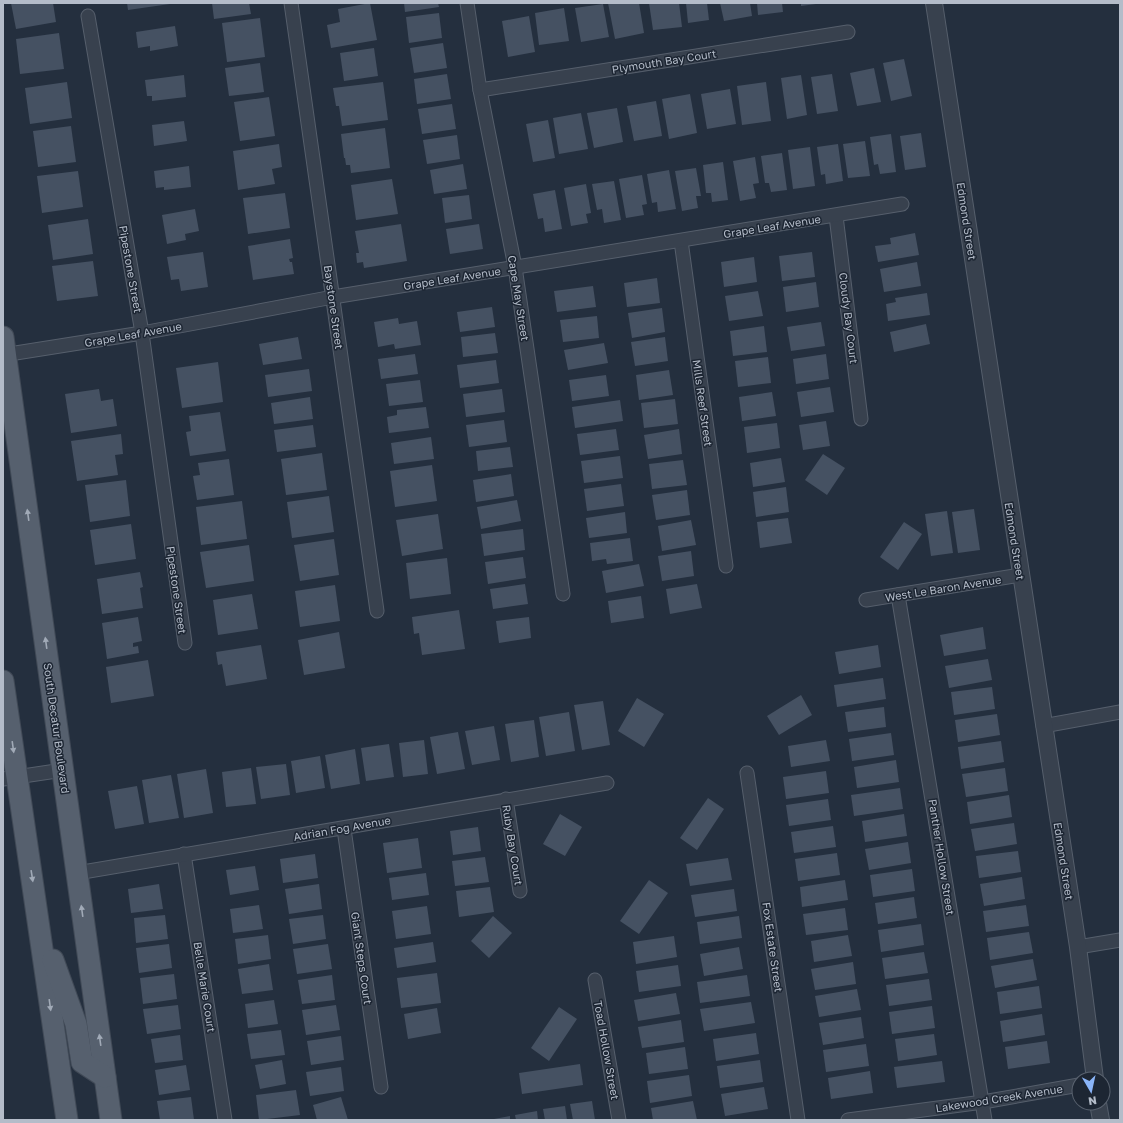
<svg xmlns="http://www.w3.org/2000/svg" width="1123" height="1123" viewBox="0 0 1123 1123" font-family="'Golos Text',sans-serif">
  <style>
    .building { fill: #455162 }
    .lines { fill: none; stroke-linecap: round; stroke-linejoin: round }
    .minor-casing { stroke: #565f6c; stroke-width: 15 }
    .tertiary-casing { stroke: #565f6c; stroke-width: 18 }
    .primary-casing { stroke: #414a57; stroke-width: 23 }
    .minor { stroke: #38414e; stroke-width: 13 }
    .tertiary { stroke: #38414e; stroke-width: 16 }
    .primary { stroke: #56606e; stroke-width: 21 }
    .oneway { fill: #a1aab7 }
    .labels { text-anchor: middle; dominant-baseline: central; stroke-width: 3; stroke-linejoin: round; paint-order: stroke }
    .street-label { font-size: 11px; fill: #b4bcc9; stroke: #1d2633 }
  </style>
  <rect width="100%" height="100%" fill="#242f3e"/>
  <g class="building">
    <polygon points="11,3 53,3 56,22 16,29"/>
    <polygon points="127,3 170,3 170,4 128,10"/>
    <polygon points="212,3 249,3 251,14 214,19"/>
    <polygon points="370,3 377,40 331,48 327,25 340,22 338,9"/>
    <polygon points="404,3 438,3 439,7 405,12"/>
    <polygon points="608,3 639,3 644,33 615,39"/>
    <polygon points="649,3 679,3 682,27 653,30"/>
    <polygon points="686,3 707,3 709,20 688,23"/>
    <polygon points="720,3 750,3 752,16 724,21"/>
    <polygon points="757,3 782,3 783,12 758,15"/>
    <polygon points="801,3 816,3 816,4 801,6"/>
    <polygon points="603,4 609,37 581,42 575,8"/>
    <polygon points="564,8 569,41 539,45 535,13"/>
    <polygon points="439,13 442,38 409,43 406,17"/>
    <polygon points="529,16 535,52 508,57 502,21"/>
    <polygon points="260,18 265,57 227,62 222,23"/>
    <polygon points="175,26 178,46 150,51 150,46 138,48 136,32"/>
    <polygon points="59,33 64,69 20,74 16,39"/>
    <polygon points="443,43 447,68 414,73 410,48"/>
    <polygon points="374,48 378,76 344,81 340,53"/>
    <polygon points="904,59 912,96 891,101 883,63"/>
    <polygon points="260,63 264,92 229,96 225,68"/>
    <polygon points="874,68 881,102 857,106 850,73"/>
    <polygon points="447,74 451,99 417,104 414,79"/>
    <polygon points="832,74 838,111 817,114 811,77"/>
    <polygon points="184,75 186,97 152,101 152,96 147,96 145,80"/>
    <polygon points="801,75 807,115 787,119 781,78"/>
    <polygon points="67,82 72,118 30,124 25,88"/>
    <polygon points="383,82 388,120 342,126 339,106 336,106 333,88"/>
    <polygon points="766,82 771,121 742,125 737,86"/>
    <polygon points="730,89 736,124 707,129 701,94"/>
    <polygon points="690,94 697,133 669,139 662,99"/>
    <polygon points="269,97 275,136 240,141 234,102"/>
    <polygon points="656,101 662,136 634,141 627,106"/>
    <polygon points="452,104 456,129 422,134 418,109"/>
    <polygon points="617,108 623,142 594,148 587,113"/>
    <polygon points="581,113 588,149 559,154 553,118"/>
    <polygon points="548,120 555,158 533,162 526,124"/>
    <polygon points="184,121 187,141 154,146 152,125"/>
    <polygon points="71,126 76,162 38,167 33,131"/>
    <polygon points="385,128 390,168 351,173 350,165 346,165 345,158 344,158 341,134"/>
    <polygon points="921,133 926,167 905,170 900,136"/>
    <polygon points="891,134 896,172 880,174 878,164 874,165 870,137"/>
    <polygon points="457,135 460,159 427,164 423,140"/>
    <polygon points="865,141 870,176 848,178 843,144"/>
    <polygon points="279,144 282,167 272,169 275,184 238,190 233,151"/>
    <polygon points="838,144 843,181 826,184 825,174 821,175 817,147"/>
    <polygon points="810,147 815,186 793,189 788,150"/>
    <polygon points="782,153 787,190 771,192 769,183 765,183 761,156"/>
    <polygon points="755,157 759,183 753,184 756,198 740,201 733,161"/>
    <polygon points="723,162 728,200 712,202 711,193 706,193 703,165"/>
    <polygon points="463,164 467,189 434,194 430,170"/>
    <polygon points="189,166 191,187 164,190 164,187 156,188 154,171"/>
    <polygon points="696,168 701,196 696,196 698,208 682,211 675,171"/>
    <polygon points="669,170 676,209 658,212 657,202 652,203 647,174"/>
    <polygon points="78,171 83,207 42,213 37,176"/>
    <polygon points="642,175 647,204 642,205 644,215 626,218 619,179"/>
    <polygon points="392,179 398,214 356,220 351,185"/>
    <polygon points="614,181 621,220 604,223 602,209 597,210 592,184"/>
    <polygon points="586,184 591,213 586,214 588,223 571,226 564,188"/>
    <polygon points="555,190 562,229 545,232 543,218 538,219 533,194"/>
    <polygon points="285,193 290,228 248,234 243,198"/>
    <polygon points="469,195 472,219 445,223 442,198"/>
    <polygon points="195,209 199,231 185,234 186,240 167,244 162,215"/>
    <polygon points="88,219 93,254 53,260 48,225"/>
    <polygon points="401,224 407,261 364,268 363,262 357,263 356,253 359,253 355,231"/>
    <polygon points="479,224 483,249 450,254 446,229"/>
    <polygon points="915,233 919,255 878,262 875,246 891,244 890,238"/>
    <polygon points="290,239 293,258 289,259 290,262 292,262 294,274 253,280 248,246"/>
    <polygon points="203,252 208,287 181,291 179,279 171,280 167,257"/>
    <polygon points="812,252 815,277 782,281 779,256"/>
    <polygon points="754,257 757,282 724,287 721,262"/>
    <polygon points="93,261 98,296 57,301 52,266"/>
    <polygon points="917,262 921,286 884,292 880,269"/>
    <polygon points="657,278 660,303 627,307 624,283"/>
    <polygon points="816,282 819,307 786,312 783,287"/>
    <polygon points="593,286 596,307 557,312 554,291"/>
    <polygon points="758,291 763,316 729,321 725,296"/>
    <polygon points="927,293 930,315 888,321 886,304 896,302 895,298"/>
    <polygon points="492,307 495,327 460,332 457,312"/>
    <polygon points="662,308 665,332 632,338 628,313"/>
    <polygon points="597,316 599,338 563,342 560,320"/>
    <polygon points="398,318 399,324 417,321 421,345 395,349 394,344 378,347 374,322"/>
    <polygon points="821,322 825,346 791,351 787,327"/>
    <polygon points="926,324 930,344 894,352 890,332"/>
    <polygon points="764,326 767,352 733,356 730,331"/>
    <polygon points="495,333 498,353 463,357 461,337"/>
    <polygon points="298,337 302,359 263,365 259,344"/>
    <polygon points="665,337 668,361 635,366 631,342"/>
    <polygon points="604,343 608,363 568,370 564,350"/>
    <polygon points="415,354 418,374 381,379 378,359"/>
    <polygon points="826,354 829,379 796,384 793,359"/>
    <polygon points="768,357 771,383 738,387 735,361"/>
    <polygon points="496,360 499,383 460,388 457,365"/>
    <polygon points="218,362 223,402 182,408 176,368"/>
    <polygon points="309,369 312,391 268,397 265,375"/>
    <polygon points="669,370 673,395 639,400 636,375"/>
    <polygon points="606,375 609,396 572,401 569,380"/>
    <polygon points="420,380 423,402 389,406 386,384"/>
    <polygon points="830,387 834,412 801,417 797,392"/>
    <polygon points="99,389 101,401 113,399 117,426 71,433 65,394"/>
    <polygon points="502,389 505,412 466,417 463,394"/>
    <polygon points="772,392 776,416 742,421 739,397"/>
    <polygon points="310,397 313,419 274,424 271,403"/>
    <polygon points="675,399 678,424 644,428 641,403"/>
    <polygon points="620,400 623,421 575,428 572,407"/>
    <polygon points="426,407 429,428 389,433 387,417 397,415 397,410"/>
    <polygon points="220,412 226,451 190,456 186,432 191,431 189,416"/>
    <polygon points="504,420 507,442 469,447 466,425"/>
    <polygon points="826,421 830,446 803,450 799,425"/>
    <polygon points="777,423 780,448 747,453 744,427"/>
    <polygon points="313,425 316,447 277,452 274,430"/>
    <polygon points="616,429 619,450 580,455 577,434"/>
    <polygon points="679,429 682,454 648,459 644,435"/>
    <polygon points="121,434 123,454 115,455 118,475 77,481 71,441"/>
    <polygon points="431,437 434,459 394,464 391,443"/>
    <polygon points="510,447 513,467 478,471 476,451"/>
    <polygon points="322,453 327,490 286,495 281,459"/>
    <polygon points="823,454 845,468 827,495 805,480"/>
    <polygon points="620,456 623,478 584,483 581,461"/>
    <polygon points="781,458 785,482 753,487 750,463"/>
    <polygon points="229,459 234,495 197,500 193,476 200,475 198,463"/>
    <polygon points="683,460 687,485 652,489 649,464"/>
    <polygon points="432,465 437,501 395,507 390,471"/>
    <polygon points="511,474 514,496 476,502 473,480"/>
    <polygon points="126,480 130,516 90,522 85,485"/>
    <polygon points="621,484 624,506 587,511 584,489"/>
    <polygon points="786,487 789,512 756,517 753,492"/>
    <polygon points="687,490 690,515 656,520 652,495"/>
    <polygon points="329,496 334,532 292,538 287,502"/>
    <polygon points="517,500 521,521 481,529 477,507"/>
    <polygon points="242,501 247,539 201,545 196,507"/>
    <polygon points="974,509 980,550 958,553 952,512"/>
    <polygon points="947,511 953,553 931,556 925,514"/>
    <polygon points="625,512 627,533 589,538 586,518"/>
    <polygon points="438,514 443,549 402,556 396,520"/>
    <polygon points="788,518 792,543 760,548 757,522"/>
    <polygon points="691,520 696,545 662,551 658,526"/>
    <polygon points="904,522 922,534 898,570 880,557"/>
    <polygon points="131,524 136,559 95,565 90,530"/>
    <polygon points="523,529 525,550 484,556 481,534"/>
    <polygon points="630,538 633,561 607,564 606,559 592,561 590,543"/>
    <polygon points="334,539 339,575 300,581 294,545"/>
    <polygon points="249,545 254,581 206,588 200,552"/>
    <polygon points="691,551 694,576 662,581 658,556"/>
    <polygon points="523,557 526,578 488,584 485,562"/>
    <polygon points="447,558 451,594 410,599 406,563"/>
    <polygon points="639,564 644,586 606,593 602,571"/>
    <polygon points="140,572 143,587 140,588 143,608 102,614 97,579"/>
    <polygon points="525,584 528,604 493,609 490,589"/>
    <polygon points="697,584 702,608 670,614 666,589"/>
    <polygon points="335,585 340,621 300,627 295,591"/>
    <polygon points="252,594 258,629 218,635 213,600"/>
    <polygon points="641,596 644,618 611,623 608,601"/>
    <polygon points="459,610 465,649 422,655 419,633 414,634 412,617"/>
    <polygon points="138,617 142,641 133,643 133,647 138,646 139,653 107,659 102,623"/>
    <polygon points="529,617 531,638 499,643 496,621"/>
    <polygon points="983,627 986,649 944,656 940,635"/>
    <polygon points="339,632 345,668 304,675 298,640"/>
    <polygon points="261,645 267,679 226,686 222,664 218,665 216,652"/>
    <polygon points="878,645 881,667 839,674 835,652"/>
    <polygon points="988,659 992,680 949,688 945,666"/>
    <polygon points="148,660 154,696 111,703 106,667"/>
    <polygon points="883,678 886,699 837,707 834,685"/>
    <polygon points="992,687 995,709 954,715 951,692"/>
    <polygon points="801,695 812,715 779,735 767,716"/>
    <polygon points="637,698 664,714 644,747 618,731"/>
    <polygon points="603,701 610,745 582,750 574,705"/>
    <polygon points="884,707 886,727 848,732 845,712"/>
    <polygon points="569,712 575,751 546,756 539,717"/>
    <polygon points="997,714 1000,735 958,742 955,720"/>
    <polygon points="534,720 539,757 511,762 505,724"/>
    <polygon points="494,726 500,760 472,765 465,731"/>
    <polygon points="458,732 465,769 437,774 430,737"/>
    <polygon points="891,733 894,755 852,761 849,739"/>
    <polygon points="424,740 428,774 403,777 399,743"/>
    <polygon points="826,740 830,761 791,767 788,746"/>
    <polygon points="1001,741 1004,762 961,769 958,747"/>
    <polygon points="389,744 394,777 366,781 361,748"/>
    <polygon points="355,749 360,784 331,789 325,755"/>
    <polygon points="320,756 325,788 296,793 291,761"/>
    <polygon points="896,760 899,782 857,788 854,767"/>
    <polygon points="286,764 290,795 261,799 256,767"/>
    <polygon points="251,768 256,804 226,807 222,772"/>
    <polygon points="1005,768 1008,791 966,797 962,774"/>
    <polygon points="206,769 213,813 184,818 177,774"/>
    <polygon points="826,771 829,793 786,799 783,777"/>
    <polygon points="171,775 179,818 149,823 142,780"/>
    <polygon points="137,786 144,824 115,829 108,791"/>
    <polygon points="900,788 903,809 854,816 851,795"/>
    <polygon points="1009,795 1012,817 970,824 967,802"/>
    <polygon points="708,798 724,809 697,850 680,838"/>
    <polygon points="828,799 831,820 789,826 786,805"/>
    <polygon points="560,814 582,827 565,856 543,844"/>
    <polygon points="904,814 907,836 865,842 862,821"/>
    <polygon points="1014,823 1017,844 975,851 971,829"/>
    <polygon points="833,826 836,847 794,853 791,832"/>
    <polygon points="478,827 481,851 453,855 450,831"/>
    <polygon points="418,838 422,868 387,873 383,843"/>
    <polygon points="908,842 911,863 869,870 865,849"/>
    <polygon points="1018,851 1021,872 979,878 976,856"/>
    <polygon points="837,853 840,875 798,881 795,859"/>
    <polygon points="315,854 318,878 283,883 280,859"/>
    <polygon points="485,857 489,882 455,886 452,861"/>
    <polygon points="728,858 732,880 690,886 686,864"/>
    <polygon points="255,866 259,890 230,895 226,870"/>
    <polygon points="912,869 915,891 873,897 870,875"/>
    <polygon points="426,873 429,895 392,900 389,878"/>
    <polygon points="1022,877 1025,899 984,906 980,884"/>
    <polygon points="649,880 668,893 639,934 620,921"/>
    <polygon points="845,880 848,900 802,907 800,887"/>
    <polygon points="159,884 163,909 131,913 128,889"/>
    <polygon points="319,884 322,909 289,914 285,889"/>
    <polygon points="490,887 494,912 459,917 456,891"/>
    <polygon points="734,889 737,911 695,917 691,895"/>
    <polygon points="914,897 917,918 878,924 875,903"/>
    <polygon points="259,905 263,929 233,933 230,909"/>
    <polygon points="1026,905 1029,926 986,932 983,911"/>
    <polygon points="427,906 431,934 396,939 392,911"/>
    <polygon points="845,908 848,930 806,935 803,914"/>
    <polygon points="165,915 168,939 136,943 134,918"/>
    <polygon points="323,915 326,939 293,944 289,919"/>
    <polygon points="493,916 512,933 489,958 471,941"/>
    <polygon points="739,916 742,938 700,944 697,922"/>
    <polygon points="921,924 924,945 881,952 878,930"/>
    <polygon points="1029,932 1033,953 990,960 987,938"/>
    <polygon points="268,935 271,959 238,964 235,939"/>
    <polygon points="848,935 852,956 814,962 811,941"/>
    <polygon points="674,936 677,957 636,964 633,942"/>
    <polygon points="433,942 436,962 397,968 394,948"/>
    <polygon points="169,944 172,968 139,973 136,948"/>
    <polygon points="328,944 332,969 297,974 293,949"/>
    <polygon points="739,947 743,969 704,976 700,954"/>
    <polygon points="924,952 928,973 885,979 882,958"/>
    <polygon points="1033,959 1037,980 995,988 991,966"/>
    <polygon points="853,962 856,984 815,990 811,969"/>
    <polygon points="269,964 273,990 242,994 238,969"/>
    <polygon points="678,965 681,986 639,992 636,971"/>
    <polygon points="437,973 441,1003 401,1008 397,978"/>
    <polygon points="174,974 177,999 143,1004 140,978"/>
    <polygon points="332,975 335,1000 302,1004 298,980"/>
    <polygon points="747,975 750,996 700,1003 697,982"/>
    <polygon points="929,979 932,1000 889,1006 886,985"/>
    <polygon points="1039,986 1042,1008 1000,1014 997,992"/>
    <polygon points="857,989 861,1010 819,1017 815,996"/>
    <polygon points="676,993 680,1014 638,1021 634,1000"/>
    <polygon points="274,1000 278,1024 248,1028 245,1004"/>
    <polygon points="751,1002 755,1023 704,1031 700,1009"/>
    <polygon points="178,1005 181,1029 147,1034 143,1009"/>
    <polygon points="336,1005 340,1030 306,1035 302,1010"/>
    <polygon points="932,1006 935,1028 892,1034 889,1012"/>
    <polygon points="559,1007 577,1019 549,1061 531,1048"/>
    <polygon points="437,1008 441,1033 408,1039 404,1014"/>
    <polygon points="1042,1014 1045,1035 1003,1042 1000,1021"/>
    <polygon points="861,1017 864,1038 823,1045 819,1023"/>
    <polygon points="681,1020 684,1042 642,1048 638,1027"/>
    <polygon points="281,1030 285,1055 251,1059 247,1034"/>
    <polygon points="756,1033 759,1054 716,1061 713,1039"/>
    <polygon points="934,1034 937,1055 898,1061 895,1039"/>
    <polygon points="180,1035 183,1060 155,1063 151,1039"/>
    <polygon points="341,1036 344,1060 311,1065 307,1041"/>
    <polygon points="1047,1041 1050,1063 1008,1069 1005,1047"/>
    <polygon points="866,1044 869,1066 826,1072 823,1050"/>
    <polygon points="685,1047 688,1069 649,1074 646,1053"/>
    <polygon points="282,1060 286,1084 260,1089 255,1065"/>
    <polygon points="760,1060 763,1082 720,1088 717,1066"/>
    <polygon points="942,1061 945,1082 897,1088 894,1067"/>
    <polygon points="580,1064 583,1085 522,1094 519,1073"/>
    <polygon points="186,1065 190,1090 159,1095 155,1070"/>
    <polygon points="341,1067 344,1091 310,1096 306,1072"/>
    <polygon points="870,1071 873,1093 831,1099 828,1078"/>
    <polygon points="689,1075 692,1096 650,1103 647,1081"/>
    <polygon points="764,1087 768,1109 725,1116 721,1094"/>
    <polygon points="296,1090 300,1115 259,1120 256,1095"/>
    <polygon points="191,1097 194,1120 160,1120 157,1101"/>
    <polygon points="341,1097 348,1120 317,1120 313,1105"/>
    <polygon points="592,1101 595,1120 573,1120 570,1104"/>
    <polygon points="693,1101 697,1120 653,1120 651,1108"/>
    <polygon points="565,1106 567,1120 545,1120 543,1109"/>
    <polygon points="537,1111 538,1120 516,1120 515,1115"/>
    <polygon points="510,1116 510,1120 494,1120 494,1119"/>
  </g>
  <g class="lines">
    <g class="minor-casing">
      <g id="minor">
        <polyline points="291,3 377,611"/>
        <polyline points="467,3 480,90 515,267 563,594"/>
        <polyline points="88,16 142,333 185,643"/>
        <polyline points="480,90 848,32"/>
        <polyline points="836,216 861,419"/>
        <polyline points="681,241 726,566"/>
        <polyline points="3,355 142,333 333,297 902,204"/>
        <polyline points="898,595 985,1120"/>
        <polyline points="866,600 1020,575"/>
        <polyline points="1043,726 1120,712"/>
        <polyline points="747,773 798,1120"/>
        <polyline points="3,779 63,770"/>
        <polyline points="506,799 520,891"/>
        <polyline points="344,829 381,1087"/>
        <polyline points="184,854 225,1120"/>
        <polyline points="77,873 607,783"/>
        <polyline points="1078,947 1120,940"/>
        <polyline points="595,980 619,1120"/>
        <polyline points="848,1120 983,1102 1079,1085"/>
      </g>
    </g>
    <g class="tertiary-casing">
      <g id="tertiary">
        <polyline points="934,3 1078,947 1095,1079"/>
        <polyline points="1098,1103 1101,1120"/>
      </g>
    </g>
    <g class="primary-casing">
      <g id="primary">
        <polyline points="3,337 111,1120"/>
        <polyline points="3,681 67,1120"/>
        <polyline points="53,960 76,1024 82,1062 105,1077"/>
      </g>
    </g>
    <use href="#minor" class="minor"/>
    <use href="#tertiary" class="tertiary"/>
    <use href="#primary" class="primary"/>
  </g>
  <defs><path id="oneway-solid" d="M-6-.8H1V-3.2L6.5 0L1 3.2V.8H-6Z"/></defs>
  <g class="oneway">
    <use href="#oneway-solid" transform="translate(28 515) rotate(-98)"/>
    <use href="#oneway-solid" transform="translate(46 643) rotate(-98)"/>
    <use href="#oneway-solid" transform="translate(13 747) rotate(82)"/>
    <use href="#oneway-solid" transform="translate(32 876) rotate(81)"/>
    <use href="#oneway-solid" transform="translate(82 911) rotate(-98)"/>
    <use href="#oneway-solid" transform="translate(50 1005) rotate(82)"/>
    <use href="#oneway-solid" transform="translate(100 1040) rotate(-98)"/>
  </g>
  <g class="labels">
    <g class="street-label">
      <text transform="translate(664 61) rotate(-9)">Plymouth Bay Court</text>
      <text transform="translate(967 221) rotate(81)">Edmond Street</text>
      <text transform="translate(772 226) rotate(-9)">Grape Leaf Avenue</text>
      <text transform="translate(131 269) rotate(80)">Pipestone Street</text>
      <text transform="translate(452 278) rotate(-9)">Grape Leaf Avenue</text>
      <text transform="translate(519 298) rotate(81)">Cape May Street</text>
      <text transform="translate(334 307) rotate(82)">Baystone Street</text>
      <text transform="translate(849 318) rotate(83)">Cloudy Bay Court</text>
      <text transform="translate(133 334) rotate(-10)">Grape Leaf Avenue</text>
      <text transform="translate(703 403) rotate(82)">Mills Reef Street</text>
      <text transform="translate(1015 541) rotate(81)">Edmond Street</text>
      <text transform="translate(943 588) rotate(-9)">West Le Baron Avenue</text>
      <text transform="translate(177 590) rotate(82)">Pipestone Street</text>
      <text transform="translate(57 728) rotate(82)">South Decatur Boulevard</text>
      <text transform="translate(342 828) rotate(-10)">Adrian Fog Avenue</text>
      <text transform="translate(513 845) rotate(81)">Ruby Bay Court</text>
      <text transform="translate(942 857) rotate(81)">Panther Hollow Street</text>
      <text transform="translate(1064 861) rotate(81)">Edmond Street</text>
      <text transform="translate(773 947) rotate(82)">Fox Estate Street</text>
      <text transform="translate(362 958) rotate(82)">Giant Steps Court</text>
      <text transform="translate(205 987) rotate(81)">Belle Marie Court</text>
      <text transform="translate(607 1050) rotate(80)">Toad Hollow Street</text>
      <text transform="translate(999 1098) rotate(-9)">Lakewood Creek Avenue</text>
    </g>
  </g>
  <rect width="1123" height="1123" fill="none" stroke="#b4bcc9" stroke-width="8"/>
  <g transform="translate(1091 1091) rotate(171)"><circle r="19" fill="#1d2633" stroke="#59626f"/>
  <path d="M0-3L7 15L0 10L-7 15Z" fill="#8ab4f8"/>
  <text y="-6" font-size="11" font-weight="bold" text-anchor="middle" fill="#b4bcc9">N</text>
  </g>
</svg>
